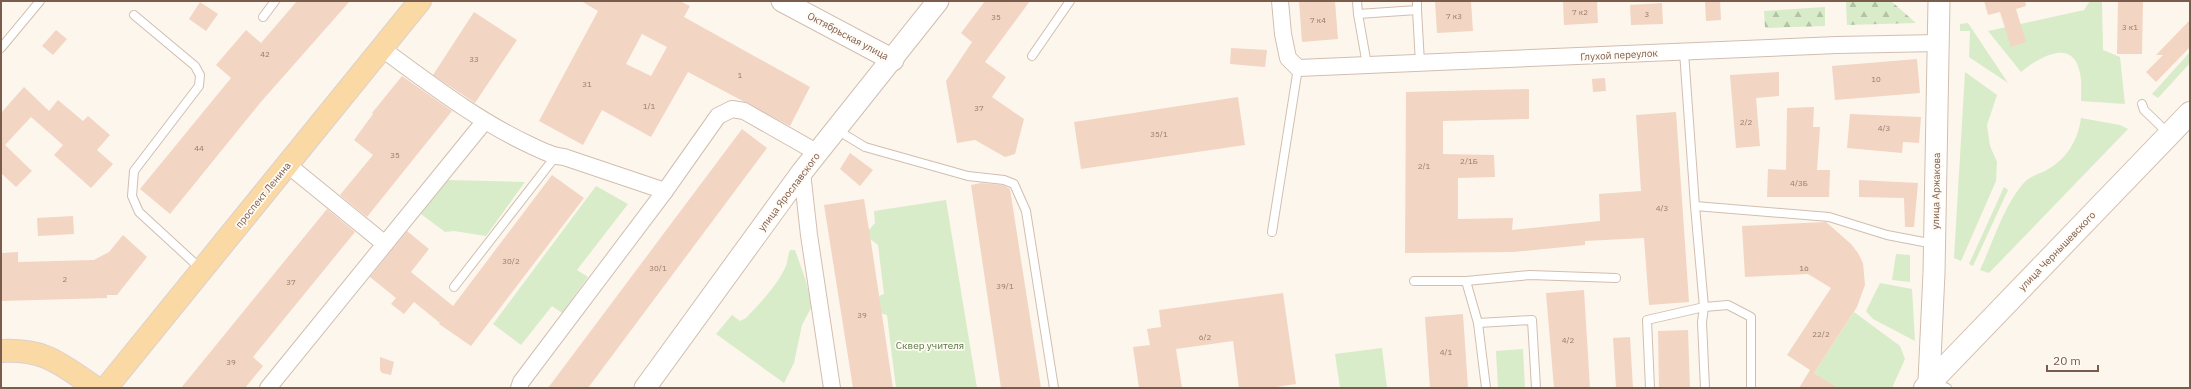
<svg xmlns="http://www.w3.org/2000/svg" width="2191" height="389" viewBox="0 0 2191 389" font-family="'IBM Plex Sans',sans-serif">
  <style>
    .green { fill: #d8ecc9 }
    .forest { fill: url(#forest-firs) }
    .building { fill: #f3d5c3; fill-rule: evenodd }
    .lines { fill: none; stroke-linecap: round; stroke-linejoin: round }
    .service-casing { stroke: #d1beb0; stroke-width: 10 }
    .minor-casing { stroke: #d1beb0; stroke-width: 18 }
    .tertiary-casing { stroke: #d1beb0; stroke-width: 23 }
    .secondary-casing { stroke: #d6c0b0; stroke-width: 24 }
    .primary-casing { stroke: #dad1cd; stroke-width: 24 }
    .service { stroke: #fff; stroke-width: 8 }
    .minor { stroke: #fff; stroke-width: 16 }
    .tertiary { stroke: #fff; stroke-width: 21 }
    .secondary { stroke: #fff; stroke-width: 22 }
    .primary { stroke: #fbd9a5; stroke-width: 22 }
    .labels { text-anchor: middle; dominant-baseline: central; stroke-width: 3.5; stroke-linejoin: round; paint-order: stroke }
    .number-label { font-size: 8px; fill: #987a6a }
    .street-label { font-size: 10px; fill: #7a5c4d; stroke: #fffaf3 }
    .park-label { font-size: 10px; fill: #537a41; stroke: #fffaf3 }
  </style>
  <defs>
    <pattern id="forest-firs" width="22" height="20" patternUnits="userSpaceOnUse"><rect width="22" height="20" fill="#d8ecc9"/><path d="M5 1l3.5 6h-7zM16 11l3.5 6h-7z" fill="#b4c2a5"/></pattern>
  </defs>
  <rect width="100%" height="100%" fill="#fdf6ec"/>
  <g class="green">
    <path d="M2090,1H2102L2103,50L2120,57L2125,104L2081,101C2081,92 2082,82 2080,73C2073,36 2038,58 2021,72L1988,31L2084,10Z"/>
    <polygon points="1968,23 2008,83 1969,57 1970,31 1960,31 1960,24"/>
    <polygon points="2190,52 2190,63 2158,98 2152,94"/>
    <polygon points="1965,72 1997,95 1987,125 1990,146 1997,162 1996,181 1961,261 1954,258"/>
    <path d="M2081,118L2120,125L2128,129L1989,273L1980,270C1993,242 2003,208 2022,185C2028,177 2036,175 2045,171C2066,160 2078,141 2081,118Z"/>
    <polygon points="448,180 525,182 486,236 454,231 445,232 421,214"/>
    <polygon points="596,186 628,204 577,270 588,277 562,313 552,306 521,345 493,324"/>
    <polygon points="2004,187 2008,190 1973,266 1969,264"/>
    <polygon points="946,200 977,388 896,388 887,315 880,313 879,296 884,294 878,245 869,238 868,231 875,223 874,211"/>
    <path d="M790,250H795L805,278L812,306L802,325L794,363L784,383L716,334L732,315L740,321L746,318C760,303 776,287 785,268C788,263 787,257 790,250Z"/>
    <polygon points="1896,254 1910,255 1910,282 1892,280"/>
    <polygon points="1880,283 1912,289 1915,341 1873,319 1866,311"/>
    <polygon points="1854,312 1900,346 1905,359 1892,388 1837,388 1814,373"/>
    <polygon points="1382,348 1387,388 1340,388 1335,354"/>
    <polygon points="1523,349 1525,388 1498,388 1496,351"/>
  </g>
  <g class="forest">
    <polygon points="1846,1 1891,1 1916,23 1847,25"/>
    <polygon points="1825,7 1825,26 1765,28 1764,11"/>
  </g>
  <g class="building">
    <polygon points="297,1 350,1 260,103 170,214 140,189 231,78 216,65 246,30 261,43"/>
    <path d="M581,1H680L690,6L684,17L810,87L790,126L688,72L651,137L602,110L583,145L539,121L598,11ZM642,34L667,47L651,76L626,64Z"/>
    <polygon points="985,1 1030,1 985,62 1006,77 992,97 1024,119 1015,154 1005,157 975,140 957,143 946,81 972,42 961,33"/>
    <polygon points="1299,1 1335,1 1338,39 1302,42"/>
    <polygon points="1435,1 1471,1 1473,31 1437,33"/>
    <polygon points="1563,1 1597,1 1598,23 1564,25"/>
    <polygon points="1705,1 1720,1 1721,20 1706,21"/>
    <polygon points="1984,1 2025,1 2026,6 2016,9 2026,42 2011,47 2000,12 1988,15"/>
    <polygon points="2118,1 2143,1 2142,54 2117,54"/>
    <polygon points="200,2 218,14 206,31 189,19"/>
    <polygon points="1662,3 1663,24 1631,25 1630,5"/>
    <polygon points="474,12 517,40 475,103 433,75"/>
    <polygon points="2190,20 2190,47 2156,82 2146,72 2163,55 2156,55"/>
    <polygon points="56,30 67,39 53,55 42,46"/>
    <polygon points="1231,48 1267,50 1265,67 1230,64"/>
    <polygon points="1917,59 1920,93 1835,100 1832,66"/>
    <polygon points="1779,72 1779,96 1756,98 1760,146 1736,148 1730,75"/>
    <polygon points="402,76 452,111 367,217 340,195 373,155 354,140 373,114 372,113"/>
    <polygon points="1605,78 1606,91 1593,92 1592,79"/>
    <polygon points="24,87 49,111 58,100 83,121 88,116 110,135 97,150 113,164 91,188 54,155 63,145 31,117 5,145 32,171 16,187 1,173 1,113"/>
    <polygon points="1529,89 1529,119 1443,121 1443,154 1494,155 1495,177 1458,178 1458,219 1513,218 1512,230 1600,221 1599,194 1641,191 1636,115 1676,112 1689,302 1649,305 1644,238 1585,241 1585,245 1513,252 1405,253 1406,92"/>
    <polygon points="1238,97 1245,145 1081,169 1074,122"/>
    <polygon points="1814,107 1813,127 1820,127 1817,170 1830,170 1829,197 1767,197 1768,169 1786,170 1787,108"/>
    <polygon points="1850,114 1921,117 1919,143 1903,142 1902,153 1847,148"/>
    <polygon points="742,129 767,148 588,388 548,388"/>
    <polygon points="850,153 873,170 860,186 840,169"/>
    <polygon points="552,175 584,198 471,346 439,324 440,323 414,302 404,314 391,304 396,298 370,277 407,231 429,249 411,272 453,306"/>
    <polygon points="1859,180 1918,183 1914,227 1905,227 1904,198 1859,197"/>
    <polygon points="981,183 1003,185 1010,189 1041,388 1001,388 971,185"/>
    <polygon points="864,199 871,242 893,388 853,388 824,205"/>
    <polygon points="327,209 355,232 253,357 263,366 245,388 181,388"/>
    <polygon points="73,216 74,234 38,236 37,218"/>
    <polygon points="1826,222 1851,244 1858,253 1863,263 1865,285 1857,307 1814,373 1838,388 1799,388 1810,370 1787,355 1831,288 1808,274 1745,277 1742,226"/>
    <polygon points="123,235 147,257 117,295 107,295 107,298 1,301 1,253 18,252 18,262 94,260 109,252"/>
    <polygon points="1584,290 1590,388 1554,388 1546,293"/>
    <polygon points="1283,293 1296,384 1270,388 1239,388 1233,341 1176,349 1182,388 1139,388 1133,347 1150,345 1147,329 1161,327 1159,310"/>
    <polygon points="1463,314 1468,388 1430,388 1425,317"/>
    <polygon points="1688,330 1690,388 1659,388 1658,331"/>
    <polygon points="1630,337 1633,388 1616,388 1613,338"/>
    <polygon points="380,357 394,362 391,375 382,373 380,370"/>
  </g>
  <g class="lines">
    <g class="service-casing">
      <g id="service">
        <polyline points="1357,1 1358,14 1417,10 1417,1"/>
        <polyline points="1417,10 1420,63"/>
        <polyline points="1358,14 1367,65"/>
        <polyline points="134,15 195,66 200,75 199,86 134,171 132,196 139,212 202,270"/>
        <polyline points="263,17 275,1"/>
        <polyline points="1,48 40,1"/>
        <polyline points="1684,52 1695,206 1704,307 1702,322 1705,388"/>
        <polyline points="1032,56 1070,1"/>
        <polyline points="2142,104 2144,110 2169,134"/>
        <polyline points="837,130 865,147 968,176 1004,180 1014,184 1026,211 1054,388"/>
        <polyline points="1695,206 1829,217 1887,235 1934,244"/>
        <polyline points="1272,232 1298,68"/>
        <polyline points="1414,281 1466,281 1478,323 1486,388"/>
        <polyline points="1466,281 1530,275 1616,278"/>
        <polyline points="454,287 555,157"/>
        <polyline points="1478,323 1532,320 1536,388"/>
        <polyline points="1932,382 1947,388"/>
        <polyline points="1650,388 1647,320 1704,307 1728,305 1751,317 1751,388"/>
      </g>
    </g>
    <g class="minor-casing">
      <g id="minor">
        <polyline points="1280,1 1283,34 1288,58 1298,68 1837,45 1939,43"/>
        <path d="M381,48C429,83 476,120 530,145C541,150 551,156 564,157L665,191L718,116L732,109L744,111L818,153"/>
        <polyline points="288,165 385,244"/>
        <polyline points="802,172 809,235 832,388"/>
        <polyline points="268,388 484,122"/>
        <polyline points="519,388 521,382 665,191"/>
      </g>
    </g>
    <g class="tertiary-casing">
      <g id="tertiary">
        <polyline points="782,1 893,60"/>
        <polyline points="1929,381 1934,273 1939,1"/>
        <polyline points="645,388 802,172 938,1"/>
      </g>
    </g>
    <g class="secondary-casing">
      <polyline id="secondary" points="1925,388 2190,113"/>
    </g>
    <g class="primary-casing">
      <g id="primary">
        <path d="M1,351C47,349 60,364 96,388"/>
        <polyline points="106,388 420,1"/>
      </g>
    </g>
    <use href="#service" class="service"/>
    <use href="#minor" class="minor"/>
    <use href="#tertiary" class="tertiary"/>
    <use href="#secondary" class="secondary"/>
    <use href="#primary" class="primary"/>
  </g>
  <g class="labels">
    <g class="number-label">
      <text x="1580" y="12">7 к2</text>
      <text x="1647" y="14">3</text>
      <text x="1454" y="16">7 к3</text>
      <text x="996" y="17">35</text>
      <text x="1318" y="20">7 к4</text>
      <text x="2130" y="27">3 к1</text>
      <text x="265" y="54">42</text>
      <text x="474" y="59">33</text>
      <text x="740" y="75">1</text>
      <text x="1876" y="79">10</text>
      <text x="587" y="84">31</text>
      <text x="649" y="106">1/1</text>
      <text x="979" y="108">37</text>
      <text x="1746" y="122">2/2</text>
      <text x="1884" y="128">4/3</text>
      <text x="1159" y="134">35/1</text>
      <text x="199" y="148">44</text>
      <text x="395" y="155">35</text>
      <text x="1469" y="161">2/1Б</text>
      <text x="1424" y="166">2/1</text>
      <text x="1799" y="183">4/3Б</text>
      <text x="1662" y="208">4/3</text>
      <text x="511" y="261">30/2</text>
      <text x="658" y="268">30/1</text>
      <text x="1804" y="268">16</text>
      <text x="65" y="279">2</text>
      <text x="291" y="282">37</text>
      <text x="1005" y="286">39/1</text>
      <text x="862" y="315">39</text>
      <text x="1821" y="334">22/2</text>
      <text x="1205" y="337">6/2</text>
      <text x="1568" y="340">4/2</text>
      <text x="1446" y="352">4/1</text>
      <text x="231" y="362">39</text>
    </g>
    <g class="street-label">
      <text transform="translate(848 36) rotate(28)">Октябрьская улица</text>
      <text transform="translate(1619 55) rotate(-3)">Глухой переулок</text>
      <text transform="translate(1936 191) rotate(-89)">улица Аржакова</text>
      <text transform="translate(789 192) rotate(-53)">улица Ярославского</text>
      <text transform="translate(263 195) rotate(-51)">проспект Ленина</text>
      <text transform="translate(2057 251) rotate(-46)">улица Чернышевского</text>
    </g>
    <g class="park-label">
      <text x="930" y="345">Сквер учителя</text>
    </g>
  </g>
  <rect width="2191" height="389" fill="none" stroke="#7a5c4d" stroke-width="4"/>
  <path d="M2047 365v6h51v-6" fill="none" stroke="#7a5c4d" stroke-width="2"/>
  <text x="2053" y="365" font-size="12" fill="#7a5c4d" stroke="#fffaf3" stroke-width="3" paint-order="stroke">20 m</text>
</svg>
